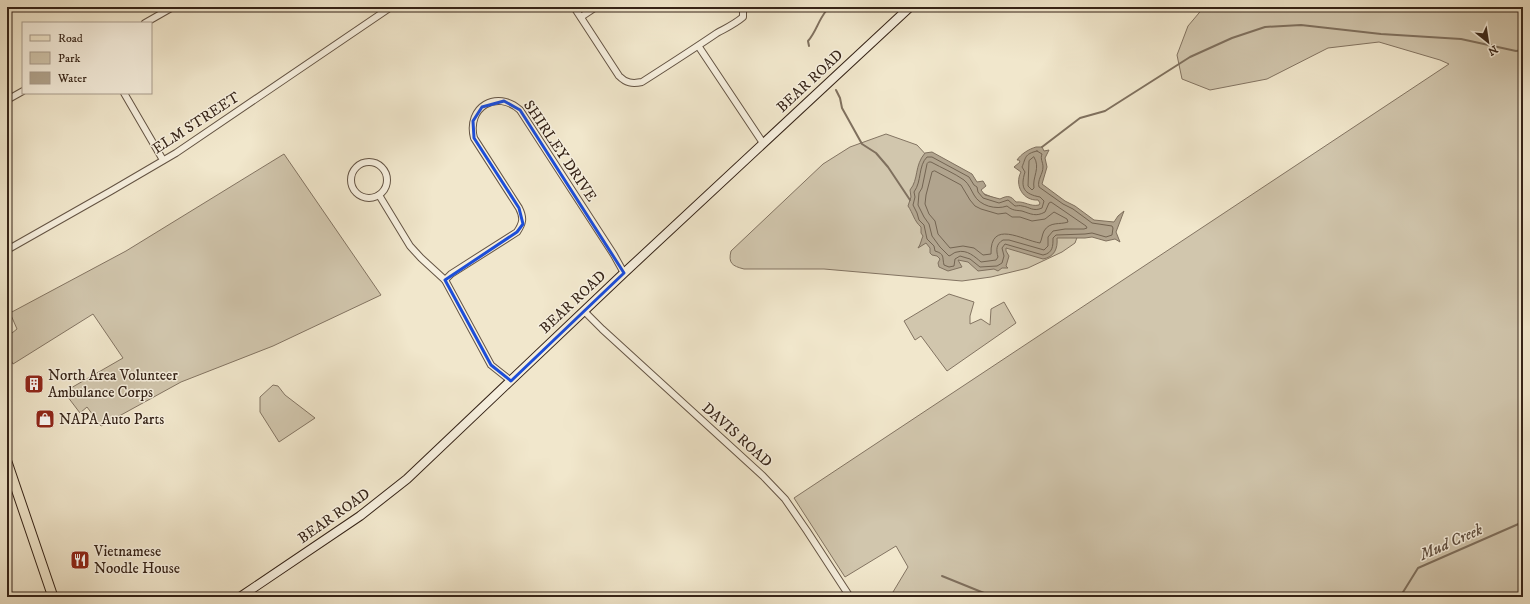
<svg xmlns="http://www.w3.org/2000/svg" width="1530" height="604" viewBox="0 0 1530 604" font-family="'IM FELL DW Pica',serif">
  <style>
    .green { fill: #d1c6ad; stroke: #837462 }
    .water { fill: #b1a48e; stroke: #7f705e }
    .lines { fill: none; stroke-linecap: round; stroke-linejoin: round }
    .shore { stroke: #736452; stroke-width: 1 }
    .stream { stroke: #7f705e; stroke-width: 2 }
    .minor-casing { stroke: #645444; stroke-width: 8 }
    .secondary-casing { stroke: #352317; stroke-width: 10 }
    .primary-casing { stroke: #352317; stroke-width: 11 }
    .minor { stroke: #f6efde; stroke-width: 6 }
    .secondary { stroke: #f6efde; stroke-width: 8 }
    .primary { stroke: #f1e7cc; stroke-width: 9 }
    .marked { fill: none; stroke: #1d4ed8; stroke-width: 3; stroke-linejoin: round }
    .labels { text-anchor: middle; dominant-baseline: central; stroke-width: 3; stroke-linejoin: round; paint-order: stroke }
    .street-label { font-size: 15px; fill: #352317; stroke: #f6efde }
    .poi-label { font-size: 15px; fill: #352317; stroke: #f6efde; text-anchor: start }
    .water-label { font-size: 16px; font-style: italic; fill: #605041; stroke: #f6efde }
  </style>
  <rect width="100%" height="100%" fill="#f1e7cc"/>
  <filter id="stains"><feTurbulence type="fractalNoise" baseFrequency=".005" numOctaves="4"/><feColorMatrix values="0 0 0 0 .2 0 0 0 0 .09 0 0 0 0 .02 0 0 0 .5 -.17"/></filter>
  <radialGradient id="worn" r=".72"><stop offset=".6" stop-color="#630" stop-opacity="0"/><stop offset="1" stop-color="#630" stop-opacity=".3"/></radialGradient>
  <g class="green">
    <polygon points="1204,7 1523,7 1523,597 890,597 908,567 896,546 845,577 794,498 1449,64 1440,60 1379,42 1328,48 1267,79 1210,90 1182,79 1177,55 1188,26"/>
    <path d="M886,134L917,145L942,172L972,189L1079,232L1075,243L1062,252L1028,268L991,277L962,281L824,269H744C732,266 728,263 731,251L823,164L850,147Z"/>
    <polygon points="284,154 381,295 273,346 181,382 101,426 87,407 80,413 64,392 123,358 93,314 13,364 7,353 7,337 17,329 10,313 126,251"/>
    <polygon points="949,294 974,302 970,316 970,324 981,319 990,325 991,309 1004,302 1016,323 947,371 921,336 915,340 904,321"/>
    <polygon points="273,385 278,386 285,395 315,418 279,442 260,412 260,397"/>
  </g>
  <path class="water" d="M1036,147H1042L1044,151L1049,150L1045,158L1047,167L1042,184L1065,201L1075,206L1094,220L1114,222L1118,216L1124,211L1116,232L1120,242L1115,239L1106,241L1092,237L1085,238H1057C1058,249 1054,257 1043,259L1006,248V251L1009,256L1006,266L1008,268H1002L998,271L994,269L978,271L968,262L958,260L962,267L948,271L939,267L938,263L940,259L937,256L932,255L930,253V248L926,243L918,248C921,244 921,240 923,236L921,233V227C914,221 913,213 908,206L911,197L910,190C919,179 914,166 925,153L932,152L972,174L977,182L983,181L986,186L981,190L985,195L1000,199C1008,195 1011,196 1016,202C1025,201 1030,207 1039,205L1040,203L1038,200C1023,201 1014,185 1021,172L1014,167L1020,162L1019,160H1017C1021,154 1029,149 1036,147Z"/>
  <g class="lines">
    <g class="shore">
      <path d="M1037,151L1042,154C1040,159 1043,162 1043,167C1043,174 1037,180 1039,187L1063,204L1073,209L1092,223L1112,226L1113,228L1112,235L1106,237L1092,233L1085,234L1056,235L1053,238C1053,246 1053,253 1043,255L1005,244L1002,248L1004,256L1002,263L997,266L980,267L970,259L960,256L955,259L954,266L949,267L944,265C942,257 945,254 935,251L934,246L927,239L924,225L919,220L917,213L913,205L915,197L914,192C922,181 918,166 927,157H932L969,177L974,185L977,187L978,192L983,198L999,203L1008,200L1015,206C1017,206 1020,205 1022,206C1030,207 1033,212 1042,208L1044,201L1040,197C1024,194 1020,188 1025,172L1022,167C1026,158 1024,154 1037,151Z"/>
      <path d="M1034,157C1041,168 1032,177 1034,188L1032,190L1028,186L1029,161Z"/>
      <path d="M929,162H931C942,168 954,173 964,180C969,184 971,190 974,195C980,206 996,210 1007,206C1013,211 1016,210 1022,211C1031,214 1036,217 1045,212L1049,203L1051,202L1086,226L1087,228L1084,229H1065L1053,231L1048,237V246L1044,250L1009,240H1003C996,244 996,250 998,257L996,260L981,262C975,257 967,249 957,252C954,252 952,255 949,256L940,247L932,236L929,224L924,217L918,205L919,193L922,188L927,164Z"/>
      <path d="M935,171L961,185L970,200L975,206L981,209L998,214L1006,213L1012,217H1020L1032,221L1045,219L1054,212L1067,219L1068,222C1060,225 1050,221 1044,231C1042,235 1042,239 1040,243C1022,240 990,219 991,254L983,255L974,248L963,246L950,248L938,234L935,221L929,214L925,204L926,195L932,172Z"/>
    </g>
    <g class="stream">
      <path d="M809,46L808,41C816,32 818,21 826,11L824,7"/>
      <polyline points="836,90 840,98 842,108 862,144 876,153 888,167 910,200"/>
      <polyline points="1042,147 1080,118 1105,111 1190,57 1232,38 1265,27 1301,25 1381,34 1461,39 1516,51 1523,50"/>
      <polyline points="942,576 984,593 988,597"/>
      <polyline points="1400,597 1418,568 1523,522"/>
    </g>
    <g class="minor-casing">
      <g id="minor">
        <path d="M574,7L619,76C626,83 632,84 642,82C667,66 692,50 717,33C726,28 735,24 743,17V7"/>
        <polyline points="581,17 596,7"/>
        <polyline points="145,23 173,7"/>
        <polyline points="699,47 763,143"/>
        <polyline points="124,93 163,160"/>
        <polyline points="7,100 23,91"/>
        <circle cx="369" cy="180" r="18"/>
        <polyline points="379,195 410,246 421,258 445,280 491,365 511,381"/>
        <polyline points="7,250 111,191 176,153 391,7"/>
        <path d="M445,280L451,274L517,232C523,223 524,218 519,208L474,138C466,107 497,89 520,110L614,255L624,273"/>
        <polyline points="584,311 602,329 763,476 785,499 807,531 850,597"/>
      </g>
    </g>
    <g class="secondary-casing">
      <polyline id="secondary" points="240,597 360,516 407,479 624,273 910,7"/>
    </g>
    <g class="primary-casing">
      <polyline id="primary" points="7,462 53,597"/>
    </g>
    <use href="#minor" class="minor"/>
    <use href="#secondary" class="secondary"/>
    <use href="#primary" class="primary"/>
  </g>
  <path class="marked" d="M504,101L520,110L624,273L511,381L491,365L445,280L517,232L523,224L519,208L474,138L473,121L482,107Z"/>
  <defs>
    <g id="building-square" transform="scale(1)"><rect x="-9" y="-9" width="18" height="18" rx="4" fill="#8f2418" stroke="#f6efde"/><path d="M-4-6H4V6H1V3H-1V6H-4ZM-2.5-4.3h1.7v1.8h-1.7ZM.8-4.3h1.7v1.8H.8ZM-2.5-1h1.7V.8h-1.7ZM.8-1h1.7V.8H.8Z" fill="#fff"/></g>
    <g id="shop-square" transform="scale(1)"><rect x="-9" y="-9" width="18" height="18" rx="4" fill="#8f2418" stroke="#f6efde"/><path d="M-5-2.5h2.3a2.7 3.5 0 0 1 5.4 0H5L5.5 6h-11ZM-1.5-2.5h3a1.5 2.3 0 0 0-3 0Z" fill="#fff"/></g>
    <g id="restaurant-square" transform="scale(1)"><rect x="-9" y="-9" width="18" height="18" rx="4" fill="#8f2418" stroke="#f6efde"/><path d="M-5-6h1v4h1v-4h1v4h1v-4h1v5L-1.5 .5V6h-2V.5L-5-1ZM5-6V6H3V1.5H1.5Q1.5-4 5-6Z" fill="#fff"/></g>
  </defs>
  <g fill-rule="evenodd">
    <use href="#building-square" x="34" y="384"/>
    <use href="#shop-square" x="45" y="419"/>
    <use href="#restaurant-square" x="80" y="560"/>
  </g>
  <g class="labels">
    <g class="street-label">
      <text transform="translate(810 81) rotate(-43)">BEAR ROAD</text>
      <text transform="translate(196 123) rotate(-33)">ELM STREET</text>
      <text transform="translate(560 151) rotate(56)">SHIRLEY DRIVE</text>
      <text transform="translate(573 302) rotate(-43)">BEAR ROAD</text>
      <text transform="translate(737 435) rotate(42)">DAVIS ROAD</text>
      <text transform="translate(334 516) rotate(-35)">BEAR ROAD</text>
    </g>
    <g class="poi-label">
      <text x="48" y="375">North Area Volunteer<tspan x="48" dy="17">Ambulance Corps</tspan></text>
      <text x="59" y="419">NAPA Auto Parts</text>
      <text x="94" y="551">Vietnamese<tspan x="94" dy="17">Noodle House</tspan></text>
    </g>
    <g class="water-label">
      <text transform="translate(1451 542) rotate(-24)">Mud Creek</text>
    </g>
  </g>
  <rect width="1530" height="604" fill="none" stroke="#f1e7cc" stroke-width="24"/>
  <rect x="8" y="8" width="1514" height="588" fill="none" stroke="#352317" stroke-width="2"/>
  <rect x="12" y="12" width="1506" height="580" fill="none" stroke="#352317"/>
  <rect x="22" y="22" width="130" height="72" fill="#f6efde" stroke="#a99d8e"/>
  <rect x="30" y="35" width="20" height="6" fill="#f1e7cc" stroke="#a99d8e"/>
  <text x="58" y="42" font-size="12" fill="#352317">Road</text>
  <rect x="30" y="52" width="20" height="12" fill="#d1c6ad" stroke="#a99d8e"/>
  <text x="58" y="62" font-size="12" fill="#352317">Park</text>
  <rect x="30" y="72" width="20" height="12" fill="#b1a48e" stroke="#a99d8e"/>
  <text x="58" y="82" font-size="12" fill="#352317">Water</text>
  <g transform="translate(1488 42) rotate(150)" stroke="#f6efde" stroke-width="3" paint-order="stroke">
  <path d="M0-3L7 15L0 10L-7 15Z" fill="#352317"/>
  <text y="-6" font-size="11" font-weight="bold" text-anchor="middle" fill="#352317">N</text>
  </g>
  <rect width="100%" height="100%" filter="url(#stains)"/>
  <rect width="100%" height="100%" fill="url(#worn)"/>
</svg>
